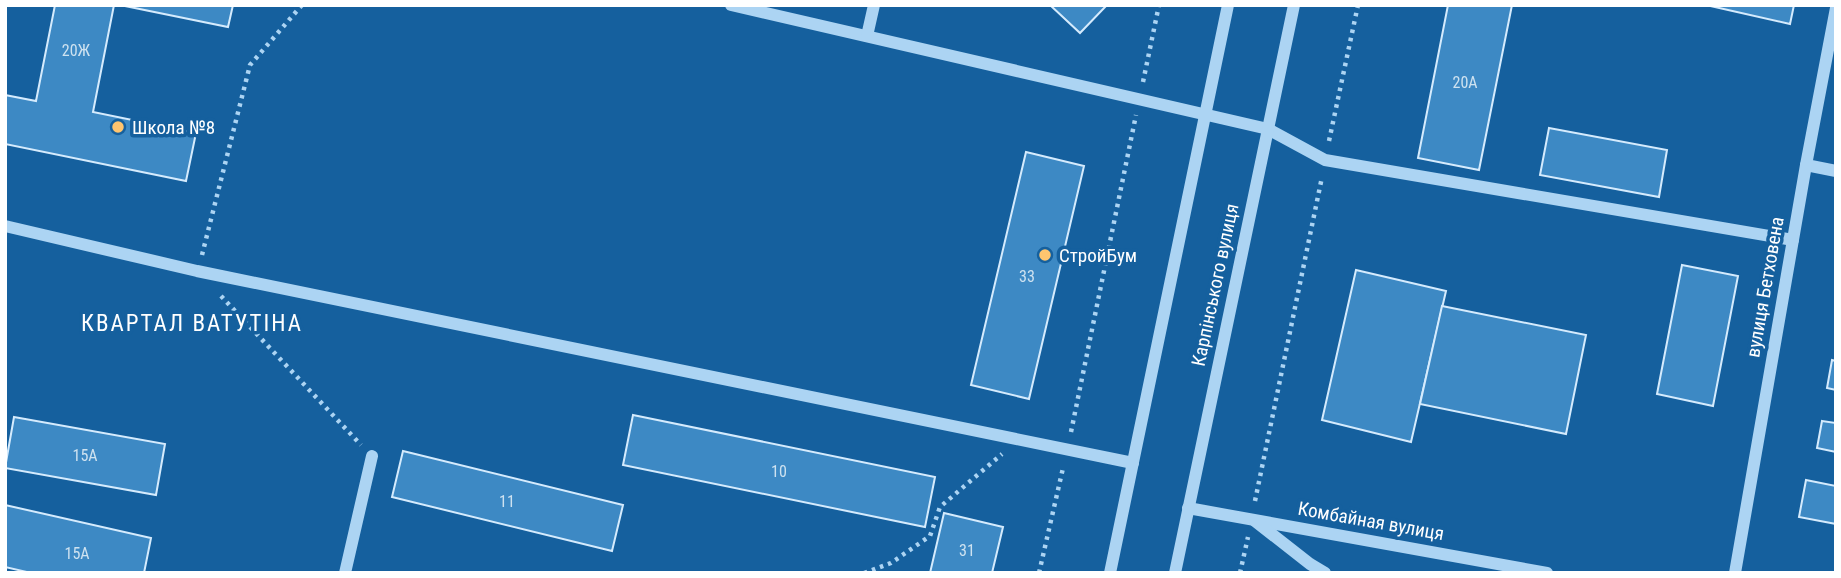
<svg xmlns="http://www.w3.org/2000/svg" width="1841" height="578" viewBox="0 0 1841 578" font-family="'Roboto Condensed',sans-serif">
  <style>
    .building { fill: #3d89c4; stroke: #d5ebfd; stroke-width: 2 }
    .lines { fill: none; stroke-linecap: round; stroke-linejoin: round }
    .path { stroke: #acd4f3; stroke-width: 4.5; stroke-dasharray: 3.5 5; stroke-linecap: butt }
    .minor { stroke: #acd4f3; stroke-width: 12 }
    .poi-dot { fill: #ffc56f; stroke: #15609e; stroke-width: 2.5 }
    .labels { text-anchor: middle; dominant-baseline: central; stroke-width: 7; stroke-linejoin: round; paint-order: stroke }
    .number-label { font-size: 16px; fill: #cee2f0 }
    .poi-label { font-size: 19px; fill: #fff; stroke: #15609e; text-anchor: start }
    .street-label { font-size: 19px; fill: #fff; stroke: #15609e }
    .quarter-label { font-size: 23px; letter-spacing: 2px; fill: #fff; stroke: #15609e }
  </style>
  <rect width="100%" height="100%" fill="#15609e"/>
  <g class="building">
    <polygon points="55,5 114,5 93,112 196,133 186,181 5,144 5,95 36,101"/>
    <polygon points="120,5 233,5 228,27"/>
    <polygon points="1050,5 1107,5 1080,33"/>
    <polygon points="1448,5 1512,5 1479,170 1418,158"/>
    <polygon points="1706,5 1794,5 1790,24"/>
    <polygon points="1549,128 1667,150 1659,197 1540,175"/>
    <polygon points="1026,152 1084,166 1029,399 971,385"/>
    <polygon points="1682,265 1738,276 1713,406 1657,394"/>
    <polygon points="1356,270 1446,291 1411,442 1322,420"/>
    <polygon points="1442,306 1586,335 1566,434 1420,404"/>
    <polygon points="1832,360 1836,361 1836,390 1827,388"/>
    <polygon points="633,415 935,477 925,527 623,465"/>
    <polygon points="14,417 165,444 156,495 5,468"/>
    <polygon points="1822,421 1836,423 1836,452 1817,448"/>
    <polygon points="403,451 623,505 612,551 392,497"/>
    <polygon points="1806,480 1836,486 1836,524 1799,517"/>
    <polygon points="5,505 151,538 144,573 31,573 5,567"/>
    <polygon points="944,513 1003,527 992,573 930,573"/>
  </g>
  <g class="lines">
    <g class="path">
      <polyline points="1143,82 1159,5"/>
      <polyline points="1329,141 1358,5"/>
      <polyline points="202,255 250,65 302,5"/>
      <polyline points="221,296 361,445"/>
      <polyline points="1071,432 1136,115"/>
      <polyline points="1255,501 1322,177"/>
      <polyline points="864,573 891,563 930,536 940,507 1002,454"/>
      <polyline points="1039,573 1063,468"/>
      <polyline points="1240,573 1248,537"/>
    </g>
    <g class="minor">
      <polyline points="731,5 1268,129 1325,160 1793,240"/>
      <polyline points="867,36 874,5"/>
      <polyline points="1806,165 1836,171"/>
      <polyline points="5,226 197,271 1133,463"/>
      <polyline points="1188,508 1547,573"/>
      <polyline points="1255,521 1310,564 1325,573"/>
      <polyline points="345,573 372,456"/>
      <polyline points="1110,573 1228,5"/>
      <polyline points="1175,573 1294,5"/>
      <polyline points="1735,573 1806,165 1836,8"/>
    </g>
  </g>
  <g class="poi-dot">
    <circle cx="118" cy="127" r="7"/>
    <circle cx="1045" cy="255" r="7"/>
  </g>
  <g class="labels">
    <g class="number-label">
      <text x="76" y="50">20Ж</text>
      <text x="1465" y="82">20А</text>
      <text x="1027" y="276">33</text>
      <text x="85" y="455">15А</text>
      <text x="779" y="471">10</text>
      <text x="507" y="501">11</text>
      <text x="967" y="550">31</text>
      <text x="77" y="553">15А</text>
    </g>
    <g class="poi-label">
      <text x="132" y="127">Школа №8</text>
      <text x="1059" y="255">СтройБум</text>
    </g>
    <g class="street-label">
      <text transform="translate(1215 285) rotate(-78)">Карпінського вулиця</text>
      <text transform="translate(1765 287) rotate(-80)">вулиця Бетховена</text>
      <text transform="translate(1371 521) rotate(10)">Комбайная вулиця</text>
    </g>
    <g class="quarter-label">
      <text x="192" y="323">КВАРТАЛ ВАТУТІНА</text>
    </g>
  </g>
  <rect width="1841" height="578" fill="none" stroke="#ffffff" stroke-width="14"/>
</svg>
